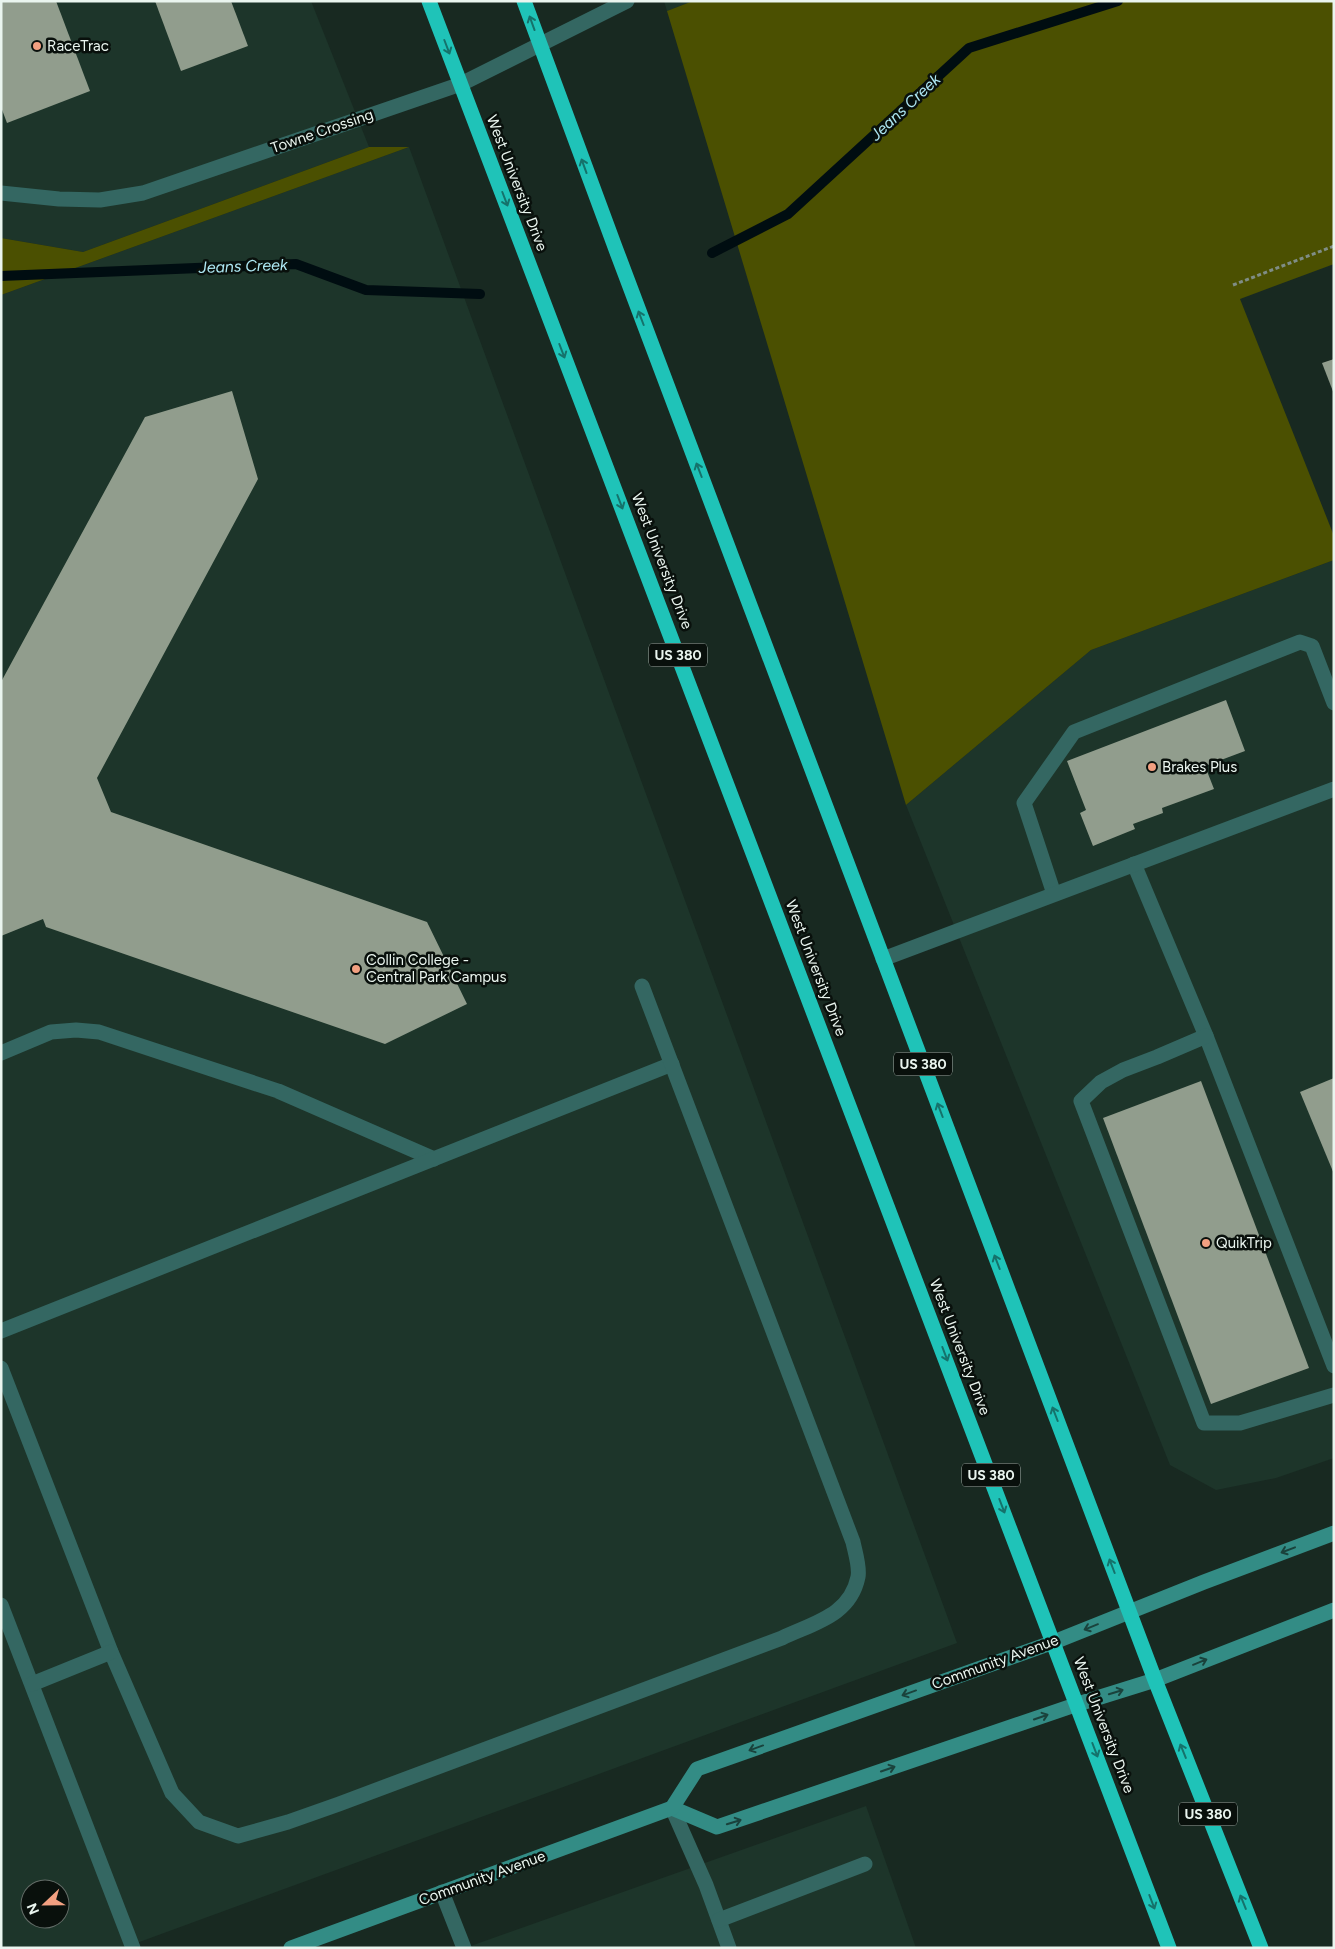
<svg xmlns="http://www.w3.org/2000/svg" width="1335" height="1949" viewBox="0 0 1335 1949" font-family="Figtree,sans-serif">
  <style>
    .built { fill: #1d352a; fill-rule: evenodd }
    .green { fill: #4b5001 }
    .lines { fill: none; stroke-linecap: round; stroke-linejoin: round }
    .stream { stroke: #000d11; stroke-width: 10 }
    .building { fill: #919d8d }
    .path { stroke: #7f8d86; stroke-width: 3; stroke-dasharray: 4 2.5; stroke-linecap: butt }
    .lane { stroke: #346762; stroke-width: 15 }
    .secondary { stroke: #338c85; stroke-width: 15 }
    .highway { stroke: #1fc3b8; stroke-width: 15 }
    .oneway { stroke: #15726b }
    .oneway2 { stroke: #1a423c }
    .poi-dot { fill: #f2a081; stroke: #09100c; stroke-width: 2 }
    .labels { text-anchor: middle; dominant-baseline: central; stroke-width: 5; stroke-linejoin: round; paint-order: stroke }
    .shield { fill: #09100c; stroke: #a6b0ab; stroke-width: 1 }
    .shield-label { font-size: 14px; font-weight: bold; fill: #eaf5ef }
    .poi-label { font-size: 15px; fill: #eaf5ef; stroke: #09100c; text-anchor: start }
    .street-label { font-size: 15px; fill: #eaf5ef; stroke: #09100c }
    .water-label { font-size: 16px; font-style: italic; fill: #aee8f4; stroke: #09100c }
  </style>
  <rect width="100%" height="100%" fill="#182921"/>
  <g class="built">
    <polygon points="1,1 311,1 369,147 83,252 1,238"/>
    <polygon points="664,1 693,1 667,11"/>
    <path d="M409,147L957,1643L123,1948H1V295ZM30,1889H60V1919H30Z"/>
    <polygon points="1334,560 1334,1458 1276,1478 1216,1490 1170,1465 906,805 1091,650"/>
    <polygon points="866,1806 916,1948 465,1948"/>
  </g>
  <g class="green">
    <polygon points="693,1 1334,1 1334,264 1240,299 1334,536 1334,560 1091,650 906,805 667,11"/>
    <polygon points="369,147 409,147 1,295 1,238 83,252"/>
  </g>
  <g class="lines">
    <g class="stream">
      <polyline points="712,253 788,214 969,48 1118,1"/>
      <polyline points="1,276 296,264 366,290 480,294"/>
    </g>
  </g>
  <g class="building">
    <polygon points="1,1 56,1 90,91 7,123 1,107"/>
    <polygon points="155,1 231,1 248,46 181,71"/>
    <polygon points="1334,359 1334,394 1322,363"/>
    <polygon points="232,391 258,479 97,778 111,812 427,922 467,1004 385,1044 46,927 43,919 1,936 1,682 145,417"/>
    <polygon points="1226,700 1245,751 1205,766 1214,789 1162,808 1163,813 1133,824 1135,829 1093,846 1080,813 1086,810 1067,761"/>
    <polygon points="1334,1078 1334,1174 1300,1092"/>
    <polygon points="1201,1081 1309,1368 1211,1404 1103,1118"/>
  </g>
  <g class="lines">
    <polyline class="path" points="1233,285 1334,246"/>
    <g class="lane">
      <polyline points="1,193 59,199 100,200 143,193 461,84 627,1"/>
      <polyline points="1134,864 1206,1036 1334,1366"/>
      <polyline points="1054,894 1024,803 1074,732 1300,642 1312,646 1334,703"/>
      <polyline points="883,959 1334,789"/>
      <polyline points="1206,1036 1157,1057 1123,1070 1101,1082 1081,1101 1204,1423 1240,1423 1334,1395"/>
      <polyline points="1,1053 51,1032 76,1030 99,1032 278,1091 434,1159"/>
      <polyline points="1,1331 672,1064"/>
      <path d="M1,1368L111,1652L172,1793L199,1822L238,1836L288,1822L339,1804L782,1638C813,1623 850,1616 858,1577C860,1567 855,1552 853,1542L642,986"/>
      <polyline points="1,1605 133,1948"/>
      <polyline points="32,1684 111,1652"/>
      <polyline points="672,1808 706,1885 729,1948"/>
      <polyline points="442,1892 464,1948"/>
      <polyline points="719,1920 865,1864"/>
    </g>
    <g class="secondary">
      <polyline points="672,1808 717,1827 1078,1704 1155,1680 1334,1610"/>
      <polyline points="291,1948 672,1808 697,1769 1054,1642 1204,1582 1334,1533"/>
    </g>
    <g class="highway">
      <polyline points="429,1 1169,1948"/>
      <polyline points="524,1 615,247 1155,1680 1261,1948"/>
    </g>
  </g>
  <defs><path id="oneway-shaft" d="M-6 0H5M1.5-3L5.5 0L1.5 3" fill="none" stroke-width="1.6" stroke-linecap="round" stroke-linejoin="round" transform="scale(1.25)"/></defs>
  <g class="oneway">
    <use href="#oneway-shaft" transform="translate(532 23) rotate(-110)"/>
    <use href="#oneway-shaft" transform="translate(447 47) rotate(69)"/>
    <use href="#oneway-shaft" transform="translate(584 166) rotate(-110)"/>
    <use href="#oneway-shaft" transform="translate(505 199) rotate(69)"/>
    <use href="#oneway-shaft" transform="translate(641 318) rotate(-111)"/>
    <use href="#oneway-shaft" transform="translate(562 351) rotate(69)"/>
    <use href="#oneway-shaft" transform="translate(699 470) rotate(-111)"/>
    <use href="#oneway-shaft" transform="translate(620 502) rotate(69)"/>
    <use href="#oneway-shaft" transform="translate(940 1110) rotate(-111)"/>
    <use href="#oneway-shaft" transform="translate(997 1262) rotate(-111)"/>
    <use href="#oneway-shaft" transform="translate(945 1354) rotate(69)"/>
    <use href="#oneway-shaft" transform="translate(1055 1414) rotate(-111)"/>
    <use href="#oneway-shaft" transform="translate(1002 1506) rotate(69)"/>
    <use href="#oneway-shaft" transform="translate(1112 1566) rotate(-111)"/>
    <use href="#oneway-shaft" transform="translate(1095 1750) rotate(69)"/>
    <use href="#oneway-shaft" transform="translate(1183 1751) rotate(-112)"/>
    <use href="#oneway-shaft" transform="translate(1152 1902) rotate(69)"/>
    <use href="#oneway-shaft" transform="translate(1243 1902) rotate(-112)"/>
  </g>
  <g class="oneway2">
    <use href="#oneway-shaft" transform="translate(1288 1550) rotate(159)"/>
    <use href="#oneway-shaft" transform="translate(1091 1627) rotate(158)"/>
    <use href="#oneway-shaft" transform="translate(1200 1662) rotate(-22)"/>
    <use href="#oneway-shaft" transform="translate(1116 1692) rotate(-17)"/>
    <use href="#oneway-shaft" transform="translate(909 1693) rotate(160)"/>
    <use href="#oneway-shaft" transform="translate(1041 1717) rotate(-19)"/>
    <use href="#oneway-shaft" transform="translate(756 1748) rotate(160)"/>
    <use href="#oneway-shaft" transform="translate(888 1769) rotate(-19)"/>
    <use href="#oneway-shaft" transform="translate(734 1822) rotate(-17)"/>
  </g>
  <g class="poi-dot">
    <circle cx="37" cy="46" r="5"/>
    <circle cx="1152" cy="767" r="5"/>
    <circle cx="356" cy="969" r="5"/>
    <circle cx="1206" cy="1243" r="5"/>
  </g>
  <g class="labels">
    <g class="shield">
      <rect x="649" y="643.5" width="58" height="23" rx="4"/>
      <rect x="894" y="1052.5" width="58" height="23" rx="4"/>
      <rect x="962" y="1463.5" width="58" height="23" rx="4"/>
      <rect x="1179" y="1802.5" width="58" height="23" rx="4"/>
    </g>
    <g class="shield-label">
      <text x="678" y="655">US 380</text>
      <text x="923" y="1064">US 380</text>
      <text x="991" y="1475">US 380</text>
      <text x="1208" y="1814">US 380</text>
    </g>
    <g class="poi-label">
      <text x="47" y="46">RaceTrac</text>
      <text x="1162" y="767">Brakes Plus</text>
      <text x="366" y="960">Collin College -<tspan x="366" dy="17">Central Park Campus</tspan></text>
      <text x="1216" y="1243">QuikTrip</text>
    </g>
    <g class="street-label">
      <text transform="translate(322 131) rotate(-19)">Towne Crossing</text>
      <text transform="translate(517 183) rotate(69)">West University Drive</text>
      <text transform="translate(662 561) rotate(69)">West University Drive</text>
      <text transform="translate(816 968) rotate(69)">West University Drive</text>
      <text transform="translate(960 1347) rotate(69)">West University Drive</text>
      <text transform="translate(995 1662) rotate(-20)">Community Avenue</text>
      <text transform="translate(1104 1725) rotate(69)">West University Drive</text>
      <text transform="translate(482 1878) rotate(-20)">Community Avenue</text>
    </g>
    <g class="water-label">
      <text transform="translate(905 107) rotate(-43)">Jeans Creek</text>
      <text transform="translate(243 266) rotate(-2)">Jeans Creek</text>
    </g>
  </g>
  <rect width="1335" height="1949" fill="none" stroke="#eaf5ef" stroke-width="5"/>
  <g transform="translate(45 1904) rotate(248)"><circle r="24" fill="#09100c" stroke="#636c67"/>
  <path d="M0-4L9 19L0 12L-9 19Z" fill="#f2a081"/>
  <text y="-8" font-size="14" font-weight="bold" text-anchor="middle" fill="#eaf5ef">N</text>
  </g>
</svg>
